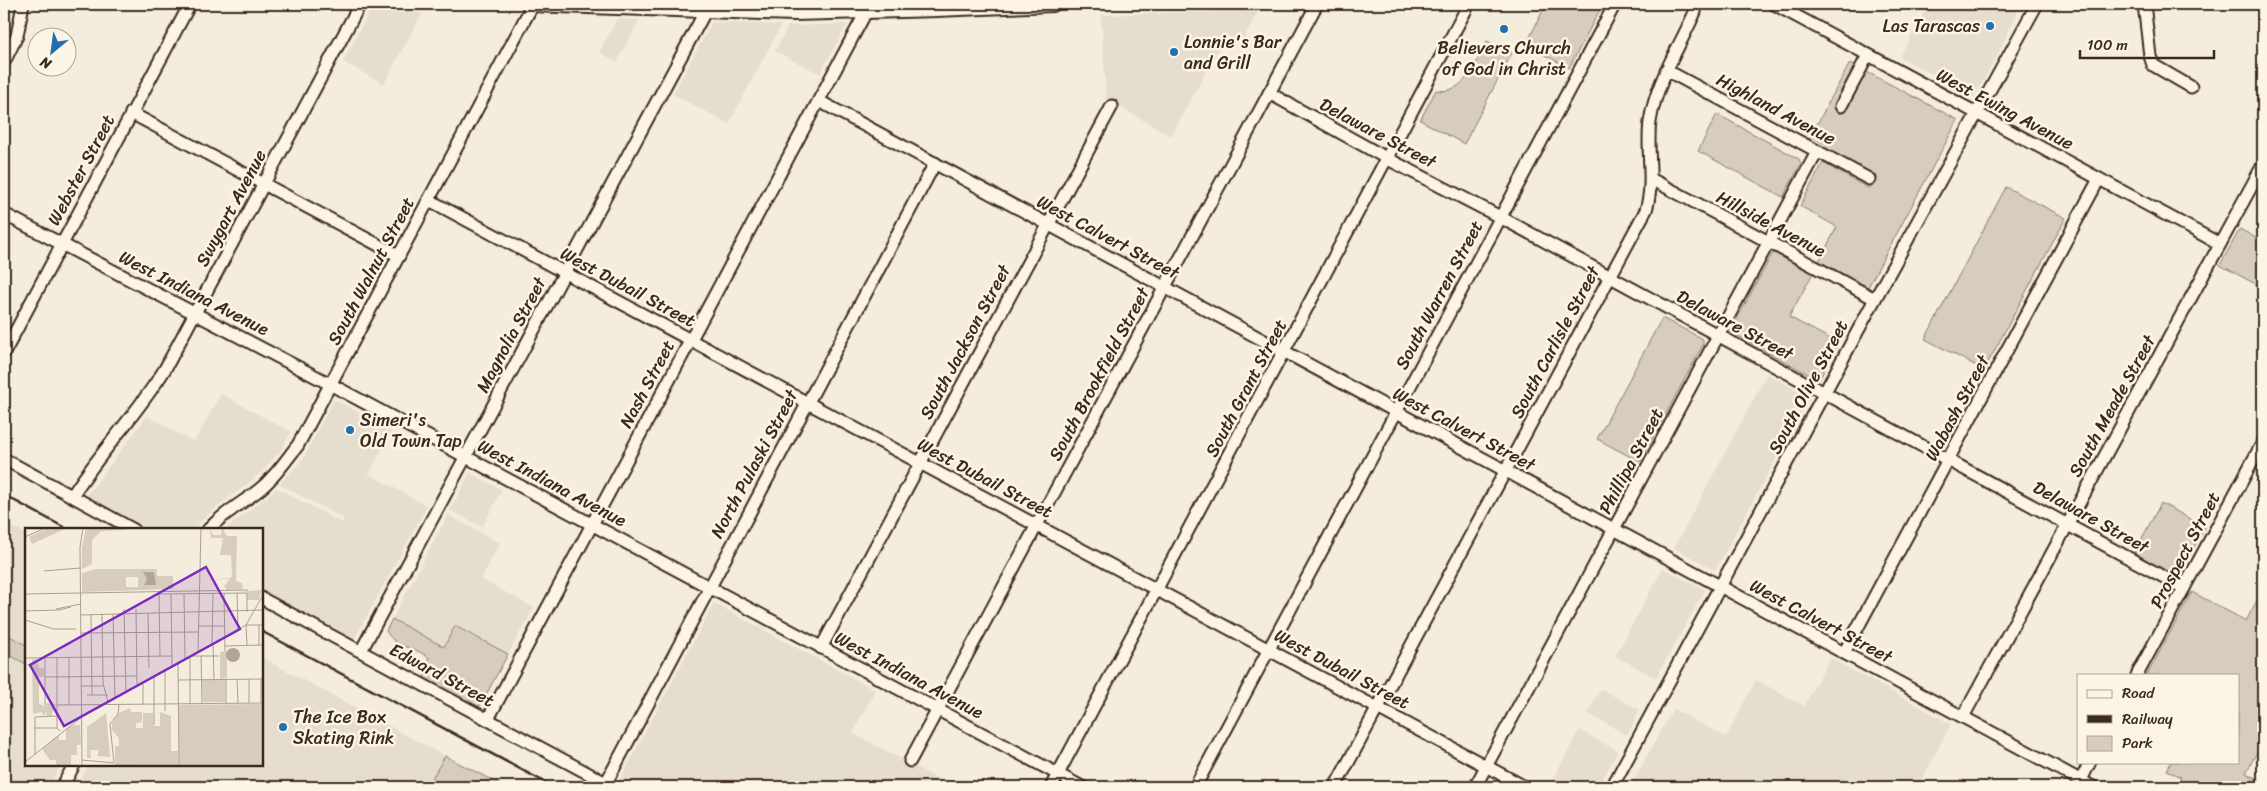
<svg xmlns="http://www.w3.org/2000/svg" width="2267" height="791" viewBox="0 0 2267 791" font-family="Sriracha,sans-serif">
  <style>
    .built { fill: #e5ddce }
    .green { fill: #d6cdbd; stroke: #887c6e }
    .lines { fill: none; stroke-linecap: round; stroke-linejoin: round }
    .minor-casing { stroke: #3b2a1e; stroke-width: 15 }
    .major-casing { stroke: #3b2a1e; stroke-width: 18 }
    .minor { stroke: #fcf5e5; stroke-width: 11 }
    .major { stroke: #fcf5e5; stroke-width: 14 }
    .rail { stroke: #3b2a1e; stroke-width: 2.5 }
    .poi-dot { fill: #1f6fb2; stroke: #fcf5e5; stroke-width: 2 }
    .labels { text-anchor: middle; dominant-baseline: central; stroke-width: 5; stroke-linejoin: round; paint-order: stroke }
    .poi-label { font-size: 18px; fill: #3b2a1e; stroke: #fcf5e5; text-anchor: start }
    .street-label { font-size: 18px; fill: #3b2a1e; stroke: #fcf5e5 }
    .inset-road { fill: none; stroke: #aa9f91; stroke-width: 1 }
    .view { fill: #7b2cbf; fill-opacity: 0.15; stroke: #7b2cbf; stroke-width: 2.5 }
    .inset-edge { fill: none; stroke: #3b2a1e; stroke-width: 2.5 }
  </style>
  <rect width="100%" height="100%" fill="#f4eddd"/>
  <filter id="ink" filterUnits="userSpaceOnUse"><feTurbulence type="fractalNoise" baseFrequency=".02" numOctaves="2"/><feDisplacementMap in="SourceGraphic" scale="10" xChannelSelector="R" yChannelSelector="G"/><feConvolveMatrix kernelMatrix="1 2 1 2 8 2 1 2 1" color-interpolation-filters="sRGB"/></filter>
  <g filter="url(#ink)">
    <g class="built">
      <polygon points="1928,6 2015,8 2017,13 1998,54 1974,97 1900,57"/>
      <polygon points="1259,10 1241,43 1226,35 1171,136 1106,99 1101,15"/>
      <polygon points="369,12 422,13 384,84 343,62"/>
      <polygon points="617,19 639,20 617,62 599,52"/>
      <polygon points="712,22 781,25 729,124 673,94"/>
      <polygon points="847,24 820,74 775,51 788,26"/>
      <polygon points="1767,374 1810,397 1715,570 1674,548"/>
      <polygon points="221,394 291,432 281,450 265,468 250,482 212,511 193,530 144,530 85,498 147,416 194,442"/>
      <polygon points="334,399 392,432 369,474 427,506 353,641 261,592 261,530 225,530 277,488 342,523 344,519 279,484 303,459"/>
      <polygon points="470,473 502,490 482,527 450,510"/>
      <polygon points="448,515 500,543 481,579 534,608 508,654 456,626 444,647 392,619"/>
      <polygon points="4,522 26,534 26,645 4,633"/>
      <polygon points="1663,568 1705,590 1656,678 1615,656"/>
      <polygon points="714,603 875,690 853,733 953,787 616,787"/>
      <polygon points="4,652 26,664 26,765 61,765 49,787 4,787"/>
      <polygon points="261,657 445,756 427,787 76,787 88,765 261,765"/>
      <polygon points="1830,658 1951,724 1918,787 1630,787 1673,709 1726,737 1756,680 1804,706"/>
      <polygon points="1601,689 1640,710 1627,735 1587,713"/>
      <polygon points="1579,730 1618,751 1598,787 1549,787"/>
    </g>
    <g class="green">
      <polygon points="1546,4 1603,4 1569,68 1526,45"/>
      <path d="M1487,41L1512,53L1464,144L1420,120L1436,90C1465,96 1476,62 1487,41Z"/>
      <polygon points="1850,63 1958,120 1868,287 1819,261 1837,227 1800,206 1823,163 1868,188 1876,176 1809,139"/>
      <polygon points="1717,114 1799,159 1801,164 1783,197 1698,151"/>
      <polygon points="2006,187 2066,218 1984,370 1925,339"/>
      <polygon points="2240,229 2263,242 2263,288 2220,265"/>
      <polygon points="1776,252 1813,273 1789,317 1838,343 1819,380 1730,332 1772,254"/>
      <polygon points="1662,318 1703,339 1703,345 1640,462 1597,439"/>
      <polygon points="2161,503 2205,527 2179,574 2165,571 2134,553"/>
      <polygon points="2263,589 2263,741 2246,773 2263,782 2263,787 2176,787 2181,777 2167,770 2171,762 2238,762 2238,675 2147,675 2192,592 2246,621"/>
      <path d="M392,619L444,647L455,626L508,654L480,706L476,707L424,679L429,658C412,644 399,652 386,631Z"/>
      <polygon points="4,633 26,645 26,664 4,652"/>
      <polygon points="445,756 505,787 427,787"/>
    </g>
    <g class="lines">
      <g class="minor-casing">
        <g id="minor">
          <polyline points="1774,4 2220,244"/>
          <polyline points="2144,4 2150,56 2153,65 2191,87"/>
          <polyline points="4,62 17,36 23,4"/>
          <polyline points="1666,70 1869,179"/>
          <polyline points="1269,93 1388,159 1500,217 2184,588"/>
          <polyline points="819,101 2093,787"/>
          <polyline points="1841,106 1868,55"/>
          <polyline points="131,113 399,256"/>
          <polyline points="1651,179 1875,299"/>
          <polyline points="429,200 1525,787"/>
          <polyline points="4,214 330,384 1082,787"/>
          <polyline points="4,353 190,4"/>
          <polyline points="4,459 134,530"/>
          <path d="M72,496C100,452 137,414 165,369L360,4"/>
          <path d="M208,530C223,513 243,503 260,489C275,477 286,460 298,445L533,4"/>
          <polyline points="261,598 606,783 935,163"/>
          <polyline points="821,648 1112,106"/>
          <polyline points="361,651 706,10"/>
          <polyline points="1844,653 2099,179"/>
          <polyline points="2137,675 2263,442"/>
          <polyline points="1963,717 2263,165"/>
          <polyline points="488,719 866,12"/>
          <polyline points="910,761 1317,4"/>
          <polyline points="2081,780 2090,762"/>
          <polyline points="62,787 74,765"/>
          <polyline points="1051,787 1469,4"/>
          <polyline points="1195,787 1615,4"/>
          <path d="M1335,787L1646,210C1655,181 1646,151 1650,122C1656,82 1679,48 1695,12L1696,4"/>
          <polyline points="1475,787 1817,152"/>
          <polyline points="1612,787 1875,299 2037,4"/>
        </g>
      </g>
      <g class="major-casing">
        <polyline id="major" points="529,4 795,13 937,9 1053,4"/>
      </g>
      <use href="#minor" class="minor"/>
      <use href="#major" class="major"/>
      <g class="rail">
        <polyline points="4,495 69,530"/>
        <polyline points="261,631 554,787"/>
      </g>
    </g>
  </g>
  <g class="poi-dot">
    <circle cx="1990" cy="26" r="5"/>
    <circle cx="1504" cy="29" r="5"/>
    <circle cx="1174" cy="52" r="5"/>
    <circle cx="350" cy="430" r="5"/>
    <circle cx="283" cy="727" r="5"/>
  </g>
  <g class="labels">
    <g class="poi-label">
      <text x="1980" y="26" text-anchor="end">Las Tarascas</text>
      <text x="1184" y="42">Lonnie's Bar<tspan x="1184" dy="21">and Grill</tspan></text>
      <text x="1504" y="48" text-anchor="middle">Believers Church<tspan x="1504" dy="21">of God in Christ</tspan></text>
      <text x="360" y="420">Simeri's<tspan x="360" dy="21">Old Town Tap</tspan></text>
      <text x="293" y="717">The Ice Box<tspan x="293" dy="21">Skating Rink</tspan></text>
    </g>
    <g class="street-label">
      <text transform="translate(1776 109) rotate(28)">Highland Avenue</text>
      <text transform="translate(2005 109) rotate(28)">West Ewing Avenue</text>
      <text transform="translate(1378 133) rotate(28)">Delaware Street</text>
      <text transform="translate(81 170) rotate(-62)">Webster Street</text>
      <text transform="translate(231 208) rotate(-62)">Swygart Avenue</text>
      <text transform="translate(1771 224) rotate(28)">Hillside Avenue</text>
      <text transform="translate(1108 237) rotate(28)">West Calvert Street</text>
      <text transform="translate(371 271) rotate(-62)">South Walnut Street</text>
      <text transform="translate(628 287) rotate(28)">West Dubail Street</text>
      <text transform="translate(194 293) rotate(27)">West Indiana Avenue</text>
      <text transform="translate(1439 295) rotate(-62)">South Warren Street</text>
      <text transform="translate(1735 325) rotate(28)">Delaware Street</text>
      <text transform="translate(511 335) rotate(-62)">Magnolia Street</text>
      <text transform="translate(965 342) rotate(-62)">South Jackson Street</text>
      <text transform="translate(1555 342) rotate(-62)">South Carlisle Street</text>
      <text transform="translate(1099 374) rotate(-62)">South Brookfield Street</text>
      <text transform="translate(647 384) rotate(-62)">Nash Street</text>
      <text transform="translate(1808 387) rotate(-62)">South Olive Street</text>
      <text transform="translate(1246 388) rotate(-62)">South Grant Street</text>
      <text transform="translate(2112 406) rotate(-61)">South Meade Street</text>
      <text transform="translate(1957 408) rotate(-62)">Wabash Street</text>
      <text transform="translate(1464 429) rotate(28)">West Calvert Street</text>
      <text transform="translate(1631 461) rotate(-62)">Phillipa Street</text>
      <text transform="translate(754 464) rotate(-62)">North Pulaski Street</text>
      <text transform="translate(985 478) rotate(28)">West Dubail Street</text>
      <text transform="translate(552 483) rotate(28)">West Indiana Avenue</text>
      <text transform="translate(2091 517) rotate(29)">Delaware Street</text>
      <text transform="translate(2185 550) rotate(-62)">Prospect Street</text>
      <text transform="translate(1821 621) rotate(28)">West Calvert Street</text>
      <text transform="translate(1342 669) rotate(28)">West Dubail Street</text>
      <text transform="translate(442 675) rotate(28)">Edward Street</text>
      <text transform="translate(909 675) rotate(28)">West Indiana Avenue</text>
    </g>
  </g>
  <g transform="translate(25 528)">
    <rect width="238" height="238" fill="#f4eddd"/>
    <path d="M23,0H42L7,16L4,9ZM61,0H102V2L76,3L67,12V36L57,41V19ZM185,0L188,7H196L197,0L202,8H212L211,53L217,55L218,61L202,62L199,58L205,51L177,52L206,50L207,47L206,27H195L198,10H186ZM71,41H132V48H148V61L57,64V45ZM101,49H113V59H101ZM237,62L234,72H222V64H213ZM202,123V150L195,151V124ZM7,131H12L14,140H19V149H14V176L20,178L21,175L31,176L26,188H22L21,184L19,188L17,184L8,186L7,138L0,137L7,135ZM177,152H200V174H178ZM237,176V237H154V177ZM105,180L106,184H117V194L111,195V200H118V185H128V198H135V184L146,188V223H153V237H90V218H94V210L87,202V195L94,185ZM81,185L85,229L73,228V222H65L66,230H62V199ZM50,197H55L56,217H52V227H46V237H31V232H25L17,221L34,207V212H41V200Z" fill="#d6cdbd" fill-rule="evenodd"/>
    <path d="M118,44H129L131,57H119L122,51ZM201 127a7 7 0 1 1 14 0a7 7 0 1 1-14 0Z" fill="#b0a596"/>
    <path class="inset-road" d="M0,9L20,0M19,43L55,40M199,65L200,123M212,65L213,102M0,66L223,62M146,66L147,137M159,66L160,130M31,81L56,76M99,81L101,165M111,81L112,157M0,83L34,82L46,79M77,86L78,155L83,174M88,86L90,171M123,86L124,140M56,87L238,82M66,87L67,167M0,92L29,101H51M234,97V117M173,98H200M56,105L173,104M188,115L189,152M187,116L188,65M222,117L221,97H238M200,118L238,117M173,123L176,0M135,128L134,66L222,65V84M176,128L177,176M44,129V177M0,130L147,128M20,130V177M32,130V200L35,203M153,135L154,237M140,142V183M20,149L112,148M129,149V197M201,151V175M212,151L213,175M224,151V175M236,151V175M153,152L238,151M118,156V176M56,158H79M62,167H83M165,176V128H194M32,177L238,175M9,200H32M10,226V189L32,188M57,232L89,235L85,196L93,186L94,177M0,234L57,189L221,97L238,67M57,237L55,19L58,0"/>
    <path class="view" d="M181,39L215,101L39,198L5,137Z"/>
    <rect width="238" height="238" class="inset-edge"/>
  </g>
  <rect width="2267" height="791" fill="none" stroke="#fcf5e5" stroke-width="20"/>
  <rect x="10" y="10" width="2247" height="771" fill="none" stroke="#3b2a1e" stroke-width="2" filter="url(#ink)"/>
  <rect x="2077" y="674" width="162" height="90" fill="#fcf5e5" stroke="#afa495"/>
  <rect x="2087" y="690" width="25" height="8" fill="#fcf5e5" stroke="#afa495"/>
  <text x="2122" y="698" font-size="15" fill="#3b2a1e">Road</text>
  <rect x="2087" y="715" width="25" height="8" fill="#3b2a1e" stroke="#afa495"/>
  <text x="2122" y="724" font-size="15" fill="#3b2a1e">Railway</text>
  <rect x="2087" y="736" width="25" height="15" fill="#d6cdbd" stroke="#afa495"/>
  <text x="2122" y="748" font-size="15" fill="#3b2a1e">Park</text>
  <g transform="translate(52 52) rotate(209)"><circle r="24" fill="#fcf5e5" stroke="#afa495"/>
  <path d="M0-4L9 19L0 12L-9 19Z" fill="#1f6fb2"/>
  <text y="-8" font-size="14" font-weight="bold" text-anchor="middle" fill="#3b2a1e">N</text>
  </g>
  <path d="M2080 50v8h134v-8" fill="none" stroke="#3b2a1e" stroke-width="2.5"/>
  <text x="2087" y="50" font-size="15" fill="#3b2a1e" stroke="#fcf5e5" stroke-width="4" paint-order="stroke">100 m</text>
</svg>
